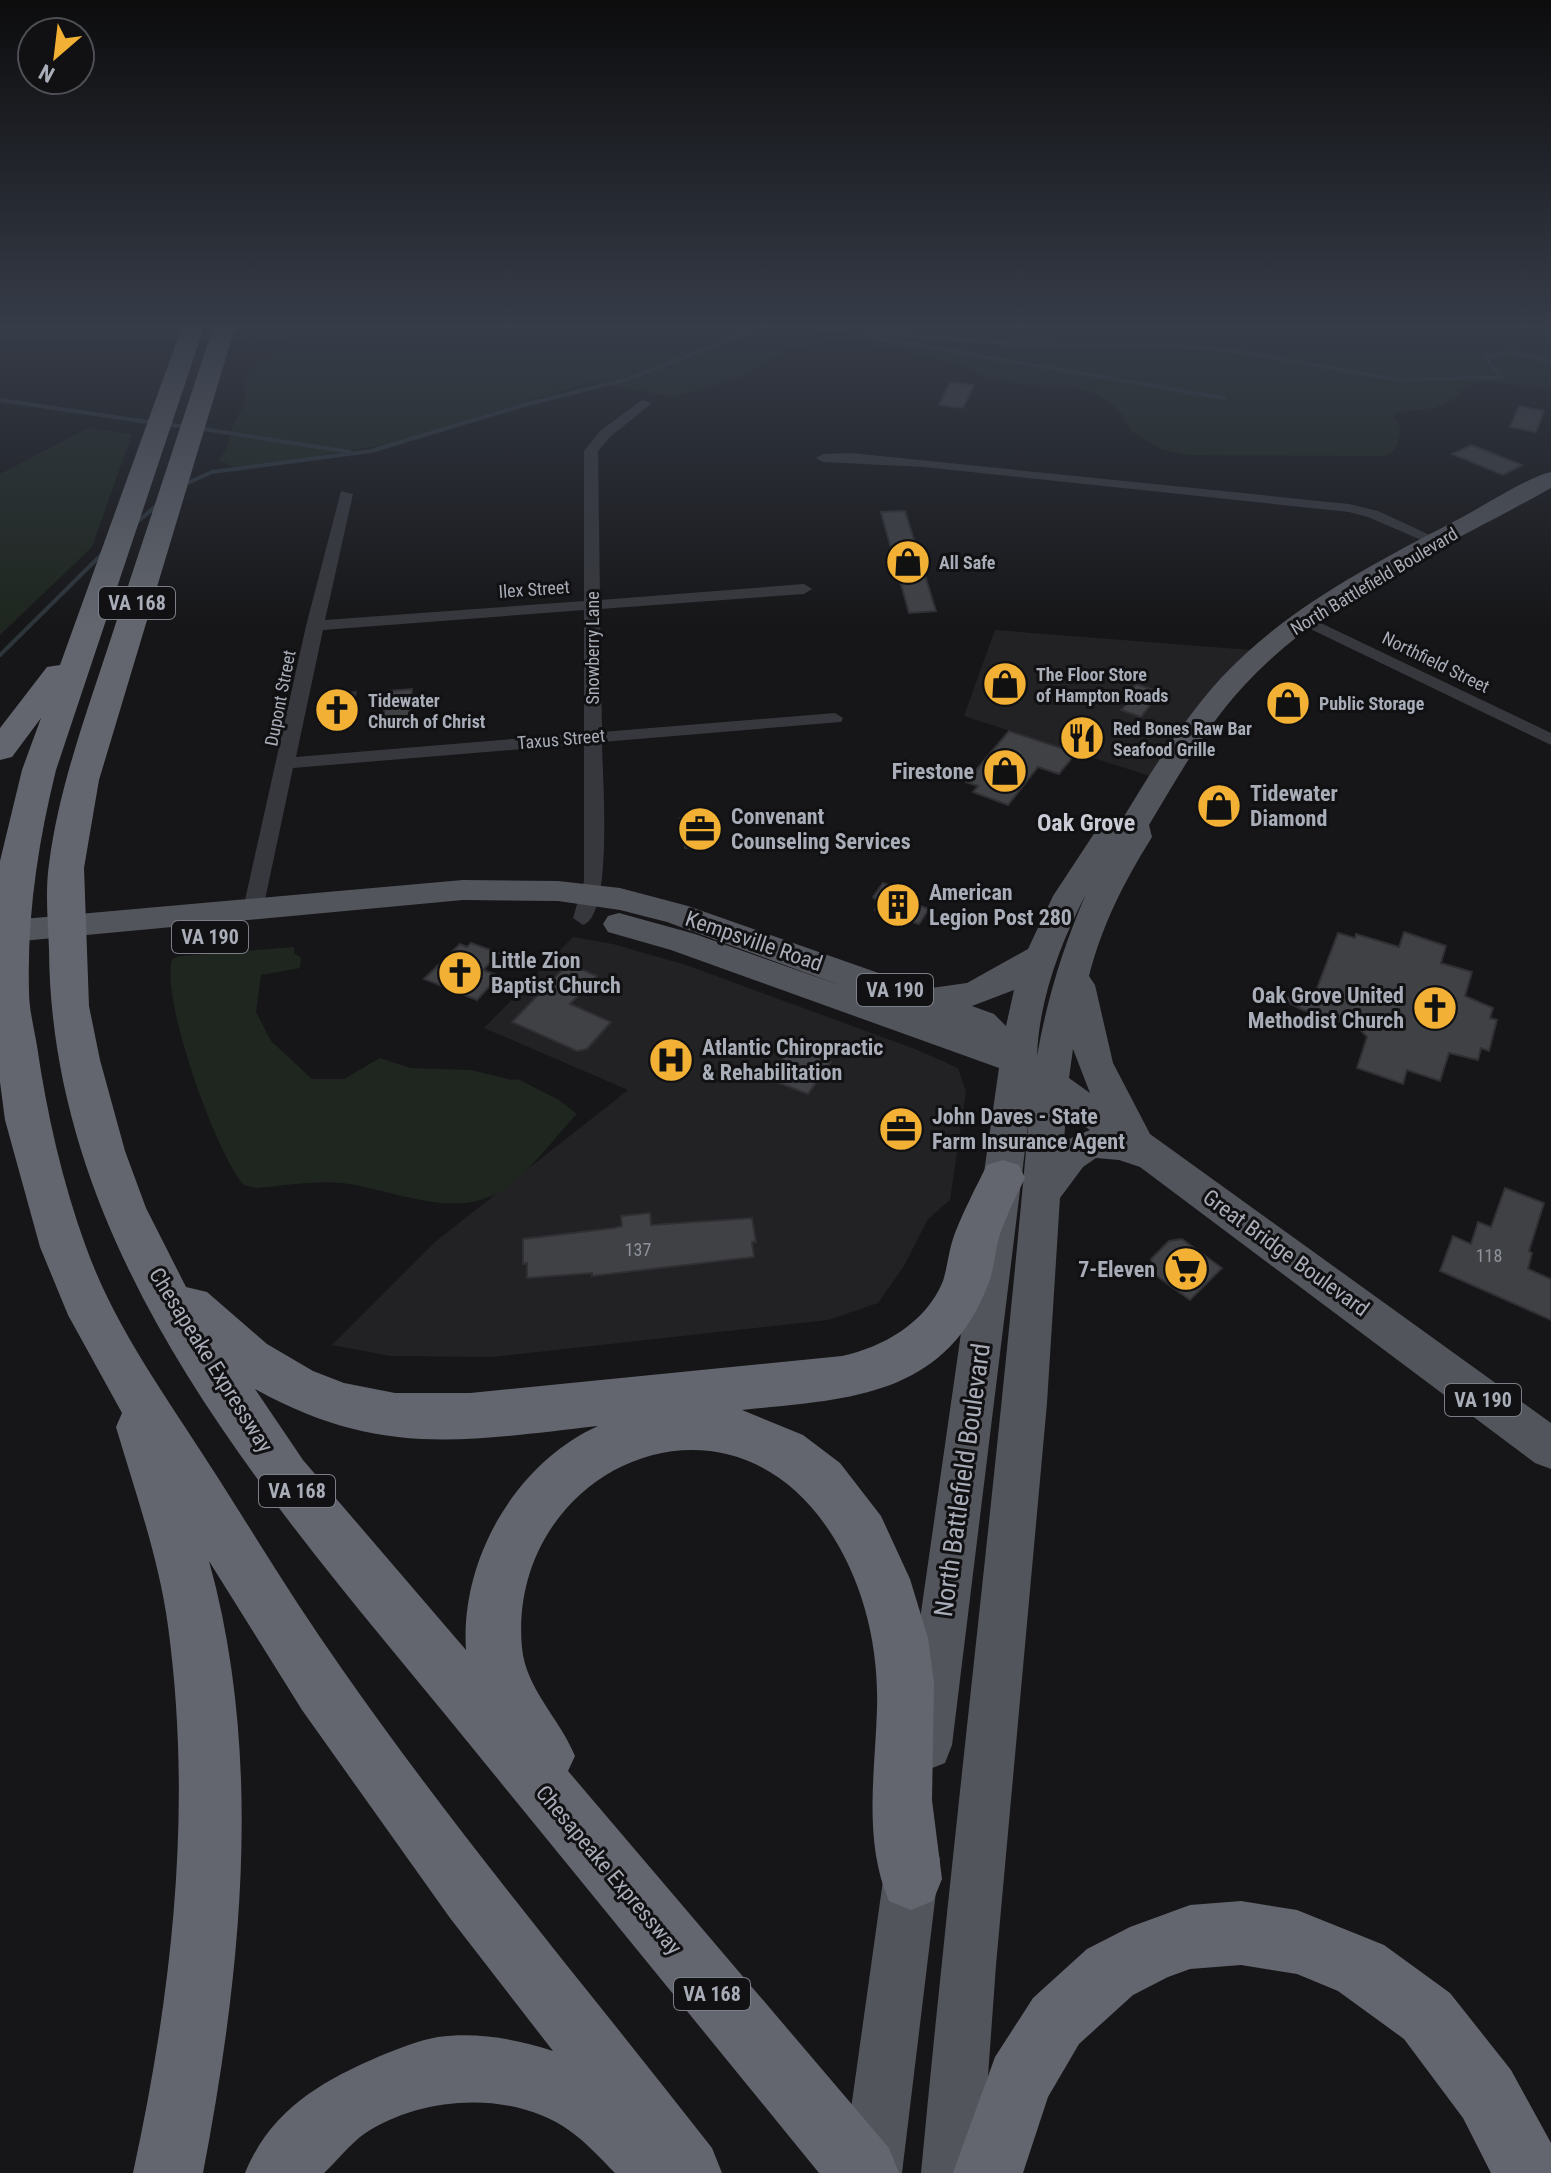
<svg xmlns="http://www.w3.org/2000/svg" width="1551" height="2173" viewBox="0 0 1551 2173" font-family="'Roboto Condensed',sans-serif">
  <style>
    .built { fill: #222225 }
    .green { fill: #1e261f }
    .lines { fill: none; stroke-linecap: round; stroke-linejoin: round }
    .stream { stroke: #2c353c; stroke-width: 4 }
    .building { fill: #404145; stroke: #303034; stroke-width: 2 }
    .minor { fill: #37383d; fill-rule: evenodd }
    .primary { fill: #53555c; fill-rule: evenodd }
    .motorway { fill: #63666e; fill-rule: evenodd }
    .labels { text-anchor: middle; dominant-baseline: central; stroke-width: 6; stroke-linejoin: round; paint-order: stroke }
    .far-poi-label { font-size: 18px; font-weight: bold; fill: #a8adb8; stroke: #111113; text-anchor: start }
    .far-street-label { font-size: 18px; fill: #a8adb8; stroke: #111113 }
    .number-label { font-size: 18px; fill: #8e929b }
    .shield { fill: #111113; stroke: #7b7e86; stroke-width: 2 }
    .shield-label { font-size: 20px; font-weight: bold; fill: #a8adb8 }
    .poi-label { font-size: 22px; font-weight: bold; fill: #a8adb8; stroke: #111113; text-anchor: start }
    .street-label { font-size: 22px; fill: #a8adb8; stroke: #111113 }
    .neighbourhood-label { font-size: 24px; font-weight: bold; fill: #c9ccd4; stroke: #111113 }
    .near-street-label { font-size: 26px; fill: #a8adb8; stroke: #111113 }
  </style>
  <rect width="100%" height="100%" fill="#161618"/>
  <g class="built">
    <polygon points="995,630 1264,651 1162,780 964,716"/>
    <polygon points="573,937 613,944 686,965 915,1049 958,1068 966,1092 950,1200 928,1219 904,1266 878,1303 828,1320 492,1357 390,1356 332,1345 435,1242 628,1090 484,1028"/>
  </g>
  <g class="green">
    <path d="M286,324H1551V389L1482,381L1465,387L1458,397L1435,408L1399,412L1393,416L1401,429C1398,442 1398,450 1385,456L1188,455L1161,449L1133,432L1117,408L1093,392L1068,386L1016,384L979,376L974,370L953,362L841,339L786,351L739,377L675,397L589,382L393,443L263,466L235,468L219,460L227,448L233,425L245,403L244,383L248,372L289,345Z"/>
    <polygon points="88,428 132,434 92,547 0,635 0,474"/>
    <path d="M294,947V953L301,958L300,968L261,975L256,1012L271,1041L312,1079H344L380,1058L410,1068L471,1070L512,1080L518,1079L559,1100L577,1114C553,1139 532,1170 504,1189C456,1222 393,1189 342,1183C315,1180 283,1186 256,1188L244,1185C216,1154 160,998 172,959L180,956Z"/>
  </g>
  <g class="lines">
    <g class="stream">
      <polyline points="799,324 831,330"/>
      <polyline points="828,329 1006,343 1196,347 1255,354 1398,380 1501,377 1485,357 1509,352 1551,361"/>
      <polyline points="865,336 1224,398"/>
      <polyline points="0,400 148,422"/>
      <polyline points="170,425 181,426"/>
      <polyline points="203,429 350,452"/>
      <polyline points="183,485 212,472 371,451 524,405 628,379 746,333 761,324"/>
      <polyline points="136,523 156,506"/>
      <polyline points="0,655 103,553"/>
    </g>
  </g>
  <g class="building">
    <polygon points="950,382 974,385 963,408 939,405"/>
    <polygon points="1519,406 1544,411 1536,432 1510,427"/>
    <polygon points="1471,445 1482,449 1522,465 1503,475 1452,454"/>
    <polygon points="905,511 936,611 909,613 881,512"/>
    <polygon points="1136,684 1160,692 1141,717 1121,710 1130,700 1125,698"/>
    <polygon points="412,689 409,718 383,720 387,691"/>
    <polygon points="356,692 351,715 346,715 345,722 319,723 325,694"/>
    <polygon points="1009,731 1076,753 1059,774 1038,767 1008,805 973,792 978,786 966,782"/>
    <polygon points="709,815 714,845 685,848 680,818"/>
    <polygon points="883,883 916,894 910,902 929,909 919,924 875,910 880,903 873,897"/>
    <polygon points="1404,932 1446,946 1441,963 1472,972 1465,996 1493,1008 1490,1018 1497,1020 1489,1051 1481,1048 1478,1060 1449,1053 1440,1081 1407,1070 1403,1084 1357,1068 1367,1037 1358,1027 1303,1010 1279,998 1314,996 1338,933 1355,938 1356,934 1399,947"/>
    <polygon points="471,943 499,953 483,970 499,976 477,1000 424,979 460,944 467,947"/>
    <polygon points="573,966 597,976 570,1004 611,1022 587,1049 577,1051 512,1022 564,968"/>
    <polygon points="790,1047 831,1062 808,1094 771,1080"/>
    <polygon points="1505,1188 1544,1203 1529,1251 1532,1253 1528,1269 1551,1279 1551,1320 1440,1271 1453,1236 1471,1244 1478,1222 1491,1227"/>
    <polygon points="650,1213 651,1225 752,1218 756,1242 752,1242 754,1257 592,1276 592,1273 527,1278 527,1263 523,1264 523,1239 614,1228 622,1226 621,1216"/>
    <polygon points="1182,1239 1222,1268 1190,1300 1154,1274 1151,1259 1169,1241"/>
  </g>
  <g class="lines">
    <g class="minor">
      <path d="M642,400L652,403L610,437L598,451L600,600L804,584L812,589L804,594L600,609L602,732L835,713L843,718L841,722L602,742C602,773 614,916 583,925L573,918L584,881V744L293,768L263,909L253,916L246,914L243,909L306,626L341,491L353,494L325,620L584,601V451L600,431ZM584,610V733L296,757L323,630Z"/>
      <polygon points="851,453 1349,504 1378,511 1445,542 1438,546 1433,545 1368,517 1349,512 924,467 823,462 816,458 823,454"/>
      <polygon points="1304,615 1551,733 1551,745 1298,623 1296,620"/>
    </g>
    <g class="primary">
      <path d="M1551,472V488C1445,548 1324,597 1241,689C1204,730 1177,778 1149,825L1152,837C1124,882 1102,925 1089,976L1095,985L1113,1063L1150,1134L1551,1423V1469L1535,1463L1140,1167L1119,1160L1096,1158L1083,1167L1060,1198L1047,1403L996,1965L981,2173H921C954,1821 998,1470 1029,1117L952,1745L945,1763L927,1770L909,1763L902,1745L999,1068L671,950L608,932L603,924L608,916L619,913L695,934L842,986L667,922L620,910L558,901L463,900L0,943V921L463,880L558,881L620,888L688,906L924,989L967,983L1028,949L1053,896L1101,823L1123,818C1153,769 1183,720 1221,678C1285,609 1371,565 1453,522C1481,508 1523,479 1551,472ZM1086,894C1063,947 1047,999 1037,1056C1039,1000 1060,944 1086,894ZM1014,990L1006,1026L994,1014L972,1006ZM1073,1049L1090,1093L1069,1078ZM1066,1113L1090,1130L1064,1141Z"/>
      <polygon points="913,1832 932,1840 940,1859 902,2173 842,2173 886,1859 894,1840"/>
    </g>
    <g class="motorway">
      <path d="M183,324H205L56,770C38,843 27,915 29,991C29,1009 34,1028 37,1046C47,1114 62,1181 86,1247C116,1331 173,1406 220,1481C260,1544 299,1608 342,1669C457,1834 588,1989 712,2148L722,2173H615C601,2159 586,2142 570,2131C513,2090 422,2095 364,2134C350,2144 337,2161 324,2173H245C271,2110 320,2082 380,2056C398,2049 419,2040 438,2037C478,2032 516,2039 553,2051L450,1918L302,1710L209,1561C264,1759 241,1974 203,2173H133C172,1993 193,1810 168,1626C159,1558 135,1492 116,1427L122,1413L68,1315L40,1247L5,1120L0,1082V861L22,770L41,718L12,757L0,760V728L47,667L60,665Z"/>
      <path d="M214,324H236L99,780L84,868L89,1006L100,1060L125,1151L146,1208L186,1287L207,1292L267,1344L313,1371L344,1383L395,1393H470L842,1356C883,1347 926,1323 943,1281C948,1265 949,1248 955,1233C964,1210 976,1187 987,1165L1003,1160L1019,1165L1025,1178C1016,1196 1007,1215 1000,1234C995,1249 995,1266 989,1282C946,1398 848,1399 742,1410L803,1435L840,1463L881,1516L910,1579L928,1638L934,1683L932,1800L942,1879L933,1901L911,1910L889,1901C863,1840 875,1774 877,1709C879,1645 863,1579 826,1526C719,1371 506,1474 522,1648C526,1689 560,1719 575,1756L568,1771L889,2148L899,2173H819C704,2032 590,1892 475,1751C286,1518 51,1269 49,949C48,922 45,892 49,864C59,786 87,712 111,638C145,534 180,429 214,324ZM255,1389C379,1458 464,1441 598,1426C516,1463 460,1559 466,1650L303,1460Z"/>
      <polygon points="1241,1901 1297,1910 1384,1945 1450,1993 1511,2070 1551,2143 1551,2173 1491,2173 1463,2118 1404,2039 1338,1991 1297,1974 1241,1965 1190,1969 1168,1977 1133,1995 1079,2044 1048,2097 1023,2173 953,2173 995,2057 1033,1998 1087,1949 1130,1927 1190,1905"/>
    </g>
  </g>
  <linearGradient id="sky" x2="0" y2="1"><stop stop-color="#0c0c0d"/><stop offset="0.52" stop-color="#363c48"/><stop offset="1" stop-color="#363c48" stop-opacity="0"/></linearGradient>
  <rect width="1551" height="628" fill="url(#sky)"/>
  <defs>
    <g id="shop-disc" transform="scale(2.3)"><circle r="9.5" fill="#f2b134" stroke="#111113"/><path d="M-5-2.5h2.3a2.7 3.5 0 0 1 5.4 0H5L5.5 6h-11ZM-1.5-2.5h3a1.5 2.3 0 0 0-3 0Z" fill="#111"/></g>
    <g id="church-disc" transform="scale(2.3)"><circle r="9.5" fill="#f2b134" stroke="#111113"/><path d="M-1.2-6h2.4v3.5h3.3v2.4h-3.3V6h-2.4V-.1h-3.3v-2.4h3.3Z" fill="#111"/></g>
    <g id="restaurant-disc" transform="scale(2.3)"><circle r="9.5" fill="#f2b134" stroke="#111113"/><path d="M-5-6h1v4h1v-4h1v4h1v-4h1v5L-1.5 .5V6h-2V.5L-5-1ZM5-6V6H3V1.5H1.5Q1.5-4 5-6Z" fill="#111"/></g>
    <g id="office-disc" transform="scale(2.3)"><circle r="9.5" fill="#f2b134" stroke="#111113"/><path d="M-6-3h4V-5.5h4V-3h4V5H-6ZM-1-4.5V-3h2v-1.5ZM-6 0V1H6V0Z" fill="#111"/></g>
    <g id="building-disc" transform="scale(2.3)"><circle r="9.5" fill="#f2b134" stroke="#111113"/><path d="M-4-6H4V6H1V3H-1V6H-4ZM-2.5-4.3h1.7v1.8h-1.7ZM.8-4.3h1.7v1.8H.8ZM-2.5-1h1.7V.8h-1.7ZM.8-1h1.7V.8H.8Z" fill="#111"/></g>
    <g id="hospital-disc" transform="scale(2.3)"><circle r="9.5" fill="#f2b134" stroke="#111113"/><path d="M-5-5h3v3.5h4V-5h3V5h-3V1.5h-4V5h-3Z" fill="#111"/></g>
    <g id="supermarket-disc" transform="scale(2.3)"><circle r="9.5" fill="#f2b134" stroke="#111113"/><path d="M-6-5.5h2.5l.6 2H6L4.5 2H-2.5L-4.4-4H-6ZM-1.5 3.2a1.3 1.3 0 1 0 .1 0ZM3 3.2a1.3 1.3 0 1 0 .1 0Z" fill="#111"/></g>
  </defs>
  <g fill-rule="evenodd">
    <use href="#shop-disc" x="908" y="562"/>
    <use href="#shop-disc" x="1005" y="684"/>
    <use href="#shop-disc" x="1288" y="703"/>
    <use href="#church-disc" x="337" y="710"/>
    <use href="#restaurant-disc" x="1082" y="738"/>
    <use href="#shop-disc" x="1005" y="771"/>
    <use href="#shop-disc" x="1219" y="806"/>
    <use href="#office-disc" x="700" y="829"/>
    <use href="#building-disc" x="898" y="905"/>
    <use href="#church-disc" x="460" y="973"/>
    <use href="#church-disc" x="1435" y="1008"/>
    <use href="#hospital-disc" x="671" y="1060"/>
    <use href="#office-disc" x="901" y="1129"/>
    <use href="#supermarket-disc" x="1186" y="1269"/>
  </g>
  <g class="labels">
    <g class="far-poi-label">
      <text x="939" y="562">All Safe</text>
      <text x="1036" y="674">The Floor Store<tspan x="1036" dy="21">of Hampton Roads</tspan></text>
      <text x="368" y="700">Tidewater<tspan x="368" dy="21">Church of Christ</tspan></text>
      <text x="1319" y="703">Public Storage</text>
      <text x="1113" y="728">Red Bones Raw Bar<tspan x="1113" dy="21">Seafood Grille</tspan></text>
    </g>
    <g class="far-street-label">
      <text transform="translate(1374 581) rotate(-31)">North Battlefield Boulevard</text>
      <text transform="translate(534 589) rotate(-4)">Ilex Street</text>
      <text transform="translate(592 648) rotate(-90)">Snowberry Lane</text>
      <text transform="translate(1436 662) rotate(26)">Northfield Street</text>
      <text transform="translate(280 698) rotate(-79)">Dupont Street</text>
      <text transform="translate(561 739) rotate(-5)">Taxus Street</text>
    </g>
    <g class="number-label">
      <text x="638" y="1249">137</text>
      <text x="1489" y="1255">118</text>
    </g>
    <g class="shield">
      <rect x="99" y="587" width="76" height="32" rx="6"/>
      <rect x="172" y="921" width="76" height="32" rx="6"/>
      <rect x="857" y="974" width="76" height="32" rx="6"/>
      <rect x="1445" y="1384" width="76" height="32" rx="6"/>
      <rect x="259" y="1475" width="76" height="32" rx="6"/>
      <rect x="674" y="1978" width="76" height="32" rx="6"/>
    </g>
    <g class="shield-label">
      <text x="137" y="603">VA 168</text>
      <text x="210" y="937">VA 190</text>
      <text x="895" y="990">VA 190</text>
      <text x="1483" y="1400">VA 190</text>
      <text x="297" y="1491">VA 168</text>
      <text x="712" y="1994">VA 168</text>
    </g>
    <g class="poi-label">
      <text x="974" y="771" text-anchor="end">Firestone</text>
      <text x="1250" y="793">Tidewater<tspan x="1250" dy="25">Diamond</tspan></text>
      <text x="731" y="816">Convenant<tspan x="731" dy="25">Counseling Services</tspan></text>
      <text x="929" y="892">American<tspan x="929" dy="25">Legion Post 280</tspan></text>
      <text x="491" y="960">Little Zion<tspan x="491" dy="25">Baptist Church</tspan></text>
      <text x="1404" y="995" text-anchor="end">Oak Grove United<tspan x="1404" dy="25">Methodist Church</tspan></text>
      <text x="702" y="1047">Atlantic Chiropractic<tspan x="702" dy="25">&amp; Rehabilitation</tspan></text>
      <text x="932" y="1116">John Daves - State<tspan x="932" dy="25">Farm Insurance Agent</tspan></text>
      <text x="1155" y="1269" text-anchor="end">7-Eleven</text>
    </g>
    <g class="street-label">
      <text transform="translate(754 941) rotate(19)">Kempsville Road</text>
      <text transform="translate(1286 1253) rotate(36)">Great Bridge Boulevard</text>
      <text transform="translate(211 1360) rotate(58)">Chesapeake Expressway</text>
      <text transform="translate(609 1870) rotate(50)">Chesapeake Expressway</text>
    </g>
    <g class="neighbourhood-label">
      <text x="1086" y="823">Oak Grove</text>
    </g>
    <g class="near-street-label">
      <text transform="translate(962 1480) rotate(-82)">North Battlefield Boulevard</text>
    </g>
  </g>
  <g transform="translate(56 56) rotate(208)"><circle r="38" fill="#111113" stroke="#4d4f55" stroke-width="2"/>
  <path d="M0-6L14 30L0 20L-14 30Z" fill="#f2b134"/>
  <text y="-12" font-size="22" font-weight="bold" text-anchor="middle" fill="#a8adb8">N</text>
  </g>
</svg>
